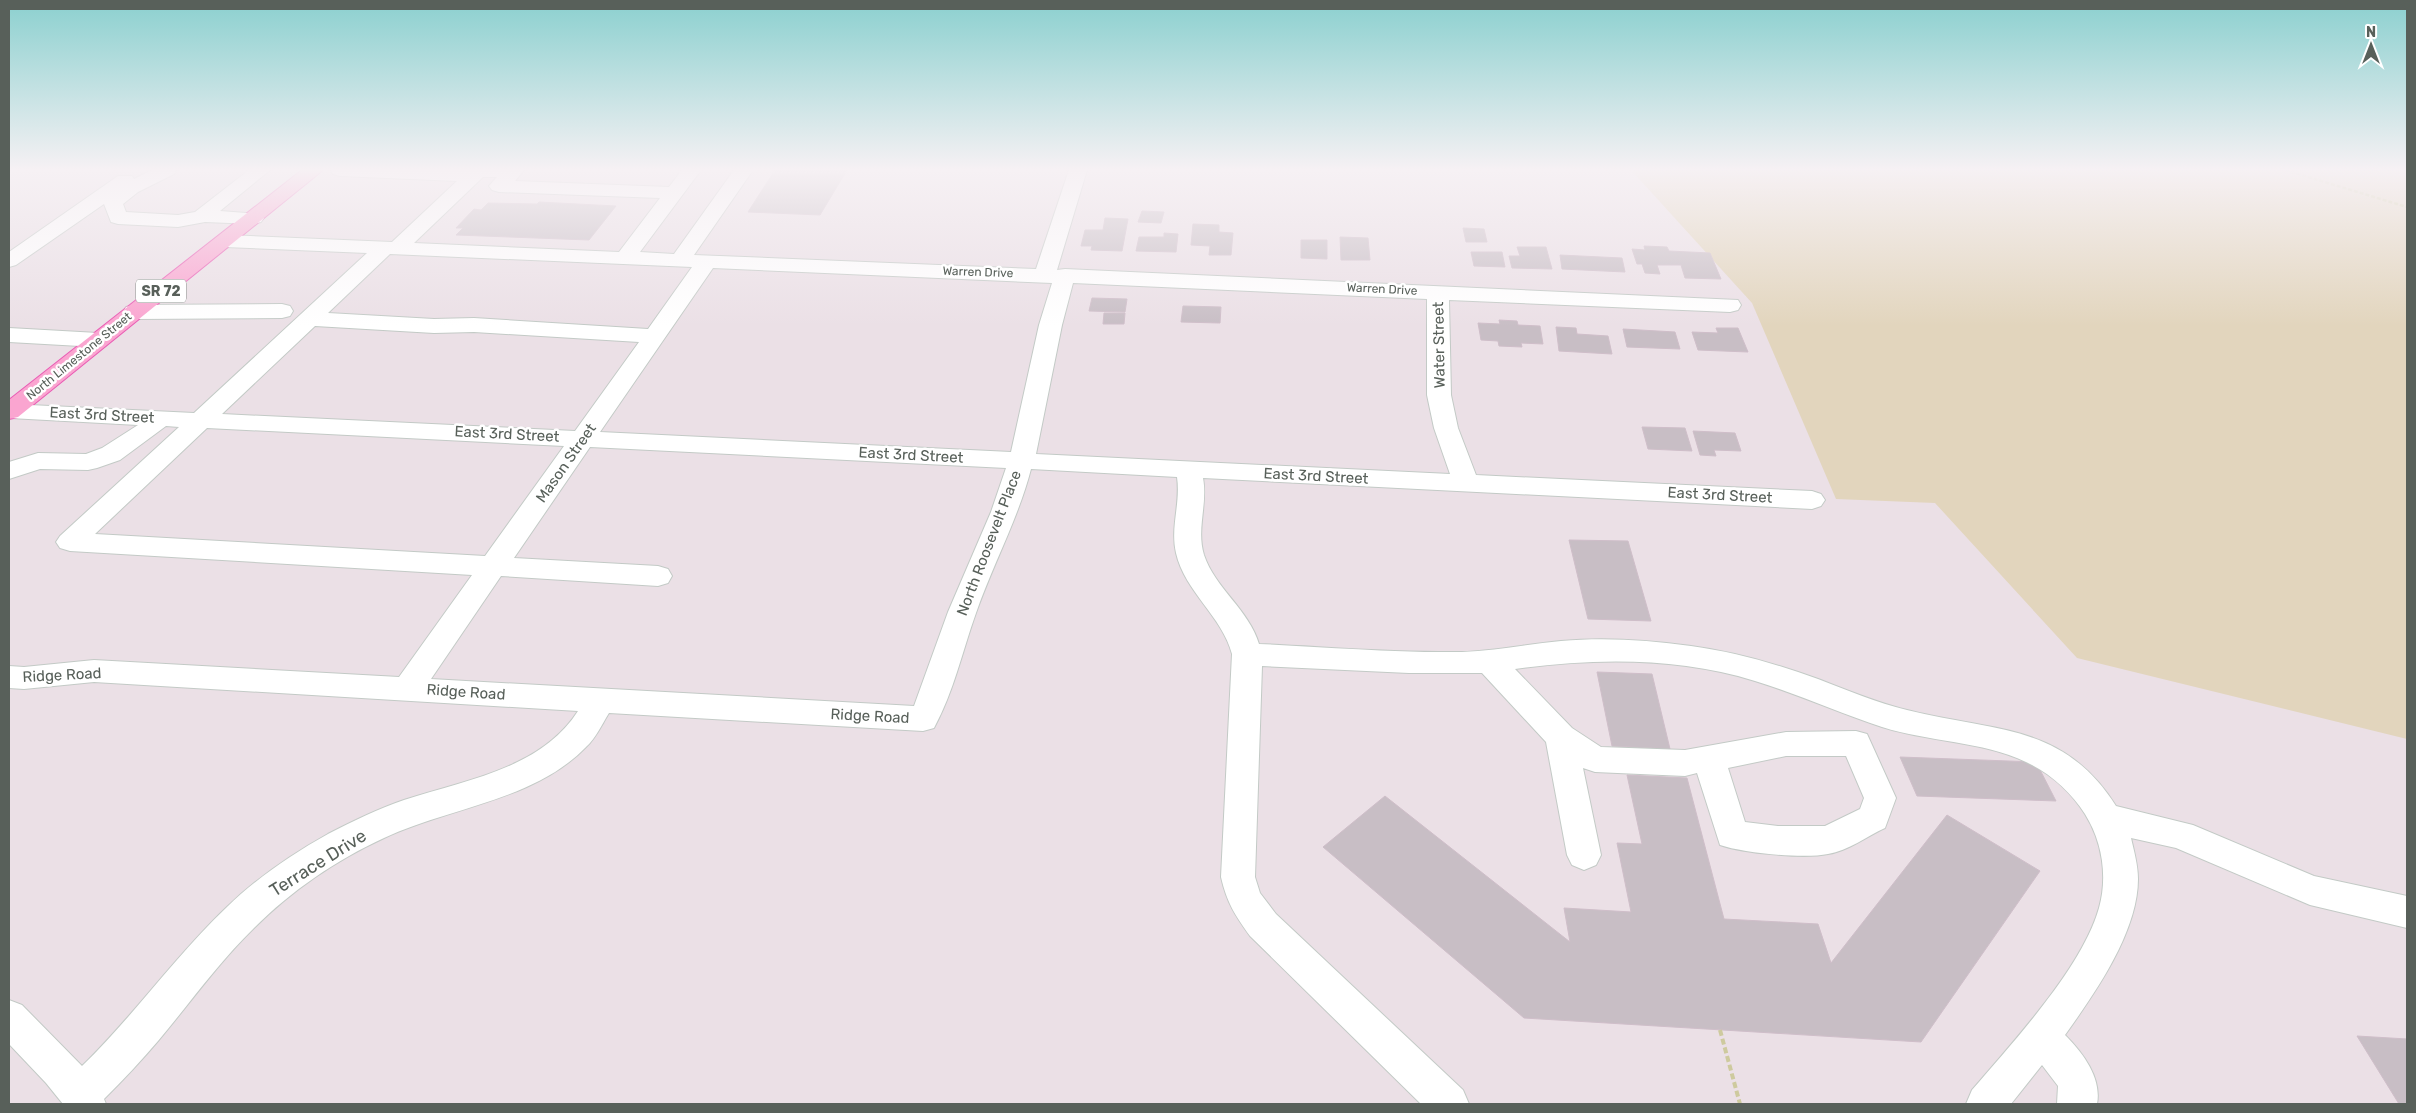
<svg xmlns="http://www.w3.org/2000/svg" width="2416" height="1113" viewBox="0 0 2416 1113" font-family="Rubik,sans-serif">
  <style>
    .green { fill: #e2d5bd }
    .building { fill: #c8bec5; stroke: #cfbec9 }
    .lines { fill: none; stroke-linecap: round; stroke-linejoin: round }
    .minor-casing { stroke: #c3cac6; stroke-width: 2 }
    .major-casing { stroke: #e95bb4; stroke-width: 2 }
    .path-far1 { stroke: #ceca9e; stroke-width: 2.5; stroke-dasharray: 4 2; stroke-linecap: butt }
    .path { stroke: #ceca9e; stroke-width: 4; stroke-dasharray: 6 3; stroke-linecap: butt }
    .minor { fill: #fff; fill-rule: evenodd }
    .major { fill: #faa5d0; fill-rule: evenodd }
    .labels { text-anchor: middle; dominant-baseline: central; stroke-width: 5; stroke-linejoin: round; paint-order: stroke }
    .far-street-label { font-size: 12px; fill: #58605a; stroke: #fff }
    .shield { fill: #fff; stroke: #8a908c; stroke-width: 1 }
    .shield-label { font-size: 14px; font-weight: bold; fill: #58605a }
    .street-label { font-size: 15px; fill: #58605a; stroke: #fff }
    .near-street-label { font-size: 18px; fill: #58605a; stroke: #fff }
  </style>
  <rect width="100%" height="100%" fill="#ebe0e6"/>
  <polygon class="green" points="1631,170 2407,170 2407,739 2077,658 1935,503 1836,499 1752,303"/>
  <g class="building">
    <polygon points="775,170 847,170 820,215 748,212"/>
    <polygon points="539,202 616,206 589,240 456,235 463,228 456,228 474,209 481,210 488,203 537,204"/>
    <polygon points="1142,211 1164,212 1161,223 1138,222"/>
    <polygon points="1105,218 1128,219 1122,251 1091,250 1092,246 1081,246 1085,230 1103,230"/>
    <polygon points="1193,224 1219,225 1219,232 1233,233 1231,255 1209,255 1210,246 1191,245"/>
    <polygon points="1463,228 1484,229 1487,242 1466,242"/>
    <polygon points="1164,233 1178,234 1176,252 1136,251 1139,237 1164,237"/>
    <polygon points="1340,237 1368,238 1370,260 1341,260"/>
    <polygon points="1301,240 1327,240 1327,259 1301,258"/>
    <polygon points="1644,246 1667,247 1669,251 1710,253 1721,279 1685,278 1681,265 1657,265 1660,274 1645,273 1642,264 1637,264 1632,249 1645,250"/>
    <polygon points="1517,247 1546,247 1552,269 1512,268 1509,256 1520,256"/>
    <polygon points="1471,252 1502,252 1505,267 1474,266"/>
    <polygon points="1560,255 1622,258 1625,272 1562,269"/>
    <polygon points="1092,298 1127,299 1125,312 1089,311"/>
    <polygon points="1183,306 1221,307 1220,323 1181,322"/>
    <polygon points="1104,313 1125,313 1124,324 1103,324"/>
    <polygon points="1499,320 1517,321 1518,325 1540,326 1543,344 1521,343 1522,347 1499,346 1498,341 1481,340 1478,323 1500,324"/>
    <polygon points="1556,327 1576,328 1577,334 1608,336 1612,354 1559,351"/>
    <polygon points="1716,328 1738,328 1748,352 1698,350 1692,332 1718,333"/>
    <polygon points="1623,329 1675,332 1680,349 1627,347"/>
    <polygon points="1642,427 1685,428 1692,451 1648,449"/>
    <polygon points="1693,431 1735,433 1741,451 1714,450 1716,456 1700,455"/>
    <polygon points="1569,540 1628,541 1651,621 1588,619"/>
    <polygon points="1597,672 1652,674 1670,749 1612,746"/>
    <polygon points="1900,757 2036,762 2056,801 1917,796"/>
    <polygon points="1627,775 1687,778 1724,919 1818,924 1831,963 1947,815 2040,871 1921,1042 1524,1018 1323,847 1385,796 1570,942 1564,908 1631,912 1617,843 1642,844"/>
    <polygon points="2357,1036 2407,1039 2407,1104 2399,1104"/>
  </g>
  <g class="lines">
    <g class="minor-casing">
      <g id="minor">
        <polygon points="152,170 176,170 174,174 138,192 123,204 126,212 178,215 195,212 249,170 270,170 220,211 261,214 264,218 261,222 254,224 205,222 178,227 118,224 111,222 104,204 16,265 9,267 9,252 118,176 132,176 134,179"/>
        <path d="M331,170H524L515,181L669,187L682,170H701L640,252L674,254L734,170H753L694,255L1036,269L1069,170H1087L1057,270L1065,269L1738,300L1741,305L1738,310L1730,312L1449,300L1451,395L1458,428L1476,475L1812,491L1821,494L1825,500L1821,506L1812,509L1203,478C1208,504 1196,529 1204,555C1215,588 1249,610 1259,644C1326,647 1394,653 1462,652C1495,651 1528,644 1561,641C1604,637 1648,640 1691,646C1735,652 1777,664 1818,679C1847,690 1877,703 1907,710C1993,732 2063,722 2116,806L2193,825L2314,876L2407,896V928L2310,905L2176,848L2131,838C2134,851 2138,865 2138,879C2138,932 2095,993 2065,1035C2083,1053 2102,1078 2097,1104H2057L2058,1086L2042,1065L2011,1104H1966L1972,1090C2013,1042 2082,968 2099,908C2108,876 2102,841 2085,814C2071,792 2050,773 2026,762C1982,741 1929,742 1882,727C1839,713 1798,694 1755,681C1678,657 1594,658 1515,669L1572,728L1601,747L1685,750L1786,732L1856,731L1867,734L1896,798L1885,828C1867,836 1848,851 1828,854C1804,859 1743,853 1720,845L1697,773L1685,776L1595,772L1583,768L1601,855L1596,865L1584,870L1572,865L1567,855L1546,742L1482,673H1409L1262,666L1255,877L1260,893L1276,914L1463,1090L1469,1104H1421L1250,936C1235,915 1227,903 1221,877L1232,654C1222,616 1185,592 1176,553C1170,527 1181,503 1177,477L1031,469C1018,519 993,564 976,613C962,652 954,691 934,728L923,731L609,713C602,724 596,738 586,747C534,801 449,807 384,838C336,860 291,891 254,928C218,963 190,1003 158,1041C141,1061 123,1080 104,1099L106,1104H63L46,1083L9,1044V1000L22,1005L82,1066C134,1016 175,956 227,907C257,878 292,854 328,834C353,821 378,809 404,800C465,780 541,769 578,711L94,682L24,689L9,688V666L24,667L94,660L399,677L472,575L70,551L60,548L56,542L60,536L179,427L166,426L120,460L97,468L88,470L40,469L9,479V462L38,453L86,454L102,448L138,425L10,418L9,404L194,413L367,253L225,247L218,245L215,241L218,237L225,235L392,242L457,181L340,176L333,174ZM483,177H497L489,186L492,190L499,192L660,198L619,252L414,243ZM390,254L692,267L648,329L474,318L434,319L328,313ZM713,268L1052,283L1039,325L1011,452L600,432ZM1073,283L1427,299V395L1434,428L1450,474L1036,454L1062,325ZM315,326L434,333L474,332L639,342L575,431L222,414ZM207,428L564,446L485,556L95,534ZM590,447L1006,468L991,512L948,612L914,706L431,679L501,576L658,586L668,583L672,576L668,569L658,566L514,558ZM1786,756H1846L1864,798L1860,809L1825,826H1778L1745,822L1728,768Z"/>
        <polygon points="282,304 290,306 293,311 290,316 282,318 134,319 126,317 123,312 126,307 134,305"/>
        <polygon points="9,328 98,333 106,335 109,340 106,345 98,347 9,342"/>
      </g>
    </g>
    <g class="major-casing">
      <polygon id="major" points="302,170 323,170 18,417 9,419 9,400"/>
    </g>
    <polyline class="path-far1" points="2285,170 2407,207"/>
    <polyline class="path" points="1720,1030 1740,1104"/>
    <use href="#minor" class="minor"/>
    <use href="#major" class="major"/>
  </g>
  <linearGradient id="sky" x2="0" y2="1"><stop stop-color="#8bd0cf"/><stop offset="0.52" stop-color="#f6f1f4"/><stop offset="1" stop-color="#f6f1f4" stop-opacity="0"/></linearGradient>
  <rect width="2416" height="326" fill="url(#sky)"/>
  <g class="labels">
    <g class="far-street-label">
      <text transform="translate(978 272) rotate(2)">Warren Drive</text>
      <text transform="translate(1382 289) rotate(3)">Warren Drive</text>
      <text transform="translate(79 356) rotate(-39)">North Limestone Street</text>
    </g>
    <rect class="shield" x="136" y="279.5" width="50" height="23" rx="4"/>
    <g class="shield-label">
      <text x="161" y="291">SR 72</text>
    </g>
    <g class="street-label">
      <text transform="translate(1439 345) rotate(-91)">Water Street</text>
      <text transform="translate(102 415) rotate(3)">East 3rd Street</text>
      <text transform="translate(507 434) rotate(3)">East 3rd Street</text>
      <text transform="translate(911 455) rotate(3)">East 3rd Street</text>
      <text transform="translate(566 463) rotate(-55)">Mason Street</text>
      <text transform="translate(1316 476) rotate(3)">East 3rd Street</text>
      <text transform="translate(1720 495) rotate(3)">East 3rd Street</text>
      <text transform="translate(989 543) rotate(-69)">North Roosevelt Place</text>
      <text transform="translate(62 675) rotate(-3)">Ridge Road</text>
      <text transform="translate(466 692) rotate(4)">Ridge Road</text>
      <text transform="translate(870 716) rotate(3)">Ridge Road</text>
    </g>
    <g class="near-street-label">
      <text transform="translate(318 863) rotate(-32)">Terrace Drive</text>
    </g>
  </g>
  <rect width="2416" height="1113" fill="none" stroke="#58605a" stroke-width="20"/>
  <g transform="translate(2371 45)" stroke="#ffffff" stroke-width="4" paint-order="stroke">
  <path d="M0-4L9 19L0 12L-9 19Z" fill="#58605a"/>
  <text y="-8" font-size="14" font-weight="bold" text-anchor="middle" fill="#58605a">N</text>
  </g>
</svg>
